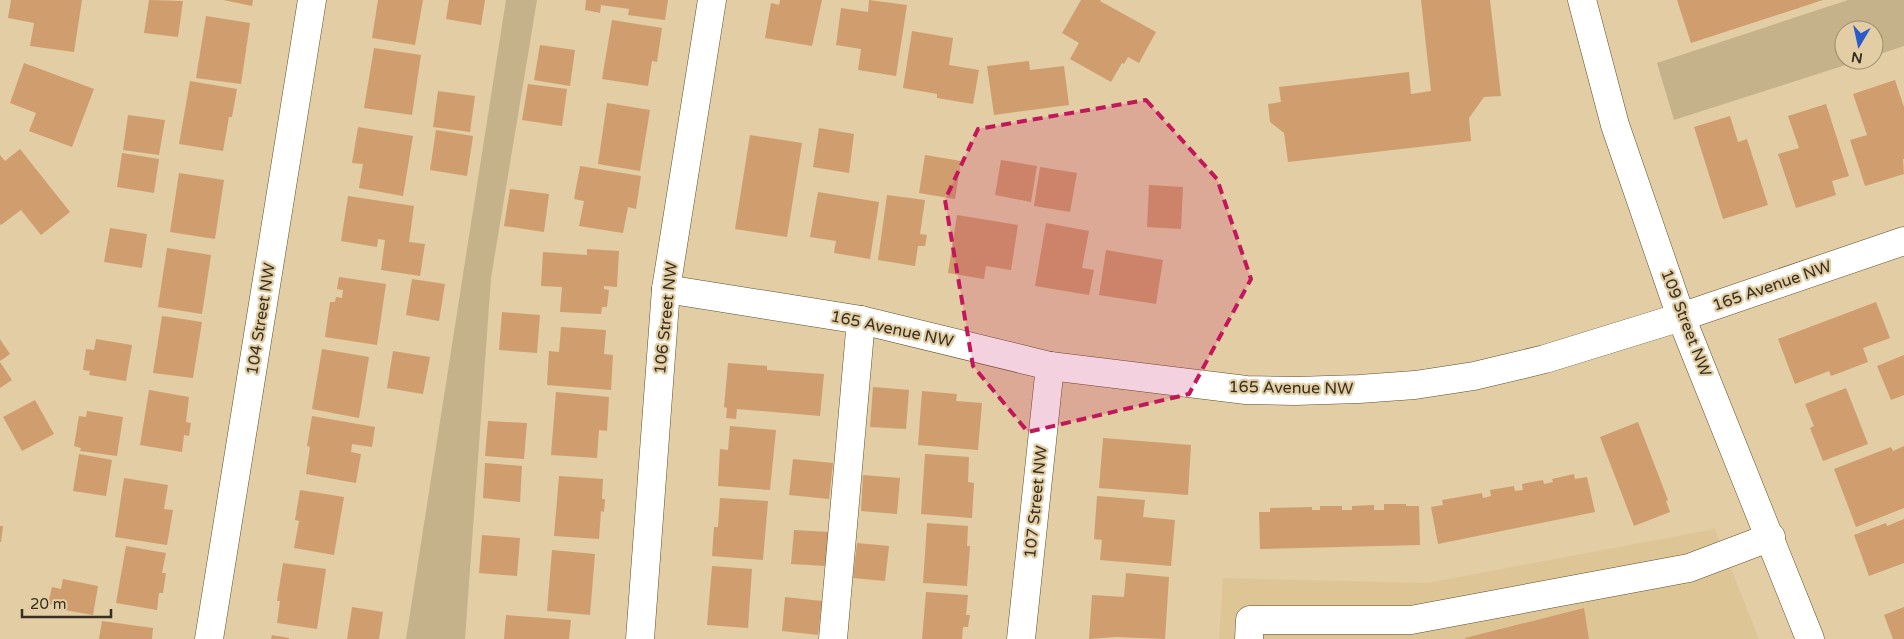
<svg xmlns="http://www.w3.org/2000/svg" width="1904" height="639" viewBox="0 0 1904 639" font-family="'Varela Round',sans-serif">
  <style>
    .built { fill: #dec595 }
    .green { fill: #c5b18a }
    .building { fill: #d09d6f }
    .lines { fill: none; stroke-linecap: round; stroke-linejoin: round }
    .minor-casing { stroke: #604d28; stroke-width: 29 }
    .minor { stroke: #fff; stroke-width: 28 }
    .marked { fill: #c2185b; fill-opacity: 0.2; stroke: #c2185b; stroke-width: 4; stroke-dasharray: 10 6; stroke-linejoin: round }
    .labels { text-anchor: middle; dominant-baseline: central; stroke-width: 4.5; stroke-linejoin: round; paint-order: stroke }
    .street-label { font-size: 16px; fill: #372f1f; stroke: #e2cda4 }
  </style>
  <rect width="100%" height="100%" fill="#e2cda4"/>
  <polygon class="built" points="1715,529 1759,639 1219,639 1223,578 1427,583"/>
  <g class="green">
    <polygon points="506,0 537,0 491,278 465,639 406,639"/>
    <polygon points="1848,0 1904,0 1904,46 1874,56 1874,30 1844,30 1844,60 1861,60 1674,120 1657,63"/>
  </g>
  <g class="building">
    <polygon points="11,0 82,0 74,52 30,46 34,23 8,18"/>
    <polygon points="149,0 183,1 178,37 144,33"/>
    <polygon points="223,0 253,0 252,6"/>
    <polygon points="378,0 423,0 415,45 372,38"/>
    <polygon points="449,0 485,0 481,25 446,19"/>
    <polygon points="586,0 668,0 665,20 628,15 629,9 601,5 600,13 585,10"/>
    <polygon points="780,0 822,0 812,46 765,38 771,3 779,5"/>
    <polygon points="869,0 907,5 896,76 858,70 861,49 836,45 841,8 868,12"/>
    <polygon points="1081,0 1101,0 1100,1 1156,32 1139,63 1128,57 1124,64 1122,63 1111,82 1070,59 1079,43 1062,33"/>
    <polygon points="1421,0 1490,0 1501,96 1484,97 1469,118 1471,141 1288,162 1284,133 1270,122 1268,104 1281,102 1279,87 1409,72 1411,94 1431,91"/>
    <polygon points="1677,0 1823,0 1691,43"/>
    <polygon points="206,16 250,23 241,84 196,78"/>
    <polygon points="612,20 662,28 657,62 652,61 648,86 602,79"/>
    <polygon points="912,31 953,38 949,65 979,70 973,104 937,98 937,94 903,88"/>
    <polygon points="540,45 575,50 570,86 534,80"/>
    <polygon points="374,48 421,55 412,115 364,108"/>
    <polygon points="1029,61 1030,70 1064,66 1069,105 994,115 987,66"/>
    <polygon points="24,63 94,89 72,147 29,131 36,113 10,103"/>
    <polygon points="1895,80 1904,107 1904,159 1903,159 1904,174 1865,186 1850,140 1867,135 1853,94"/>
    <polygon points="190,81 237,89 232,117 229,117 223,151 179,144"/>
    <polygon points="528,84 567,89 562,126 522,120"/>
    <polygon points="438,91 475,96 470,132 433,127"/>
    <polygon points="607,103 650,110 640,171 598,164"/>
    <polygon points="1826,104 1849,176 1832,181 1836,195 1796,208 1778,154 1799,148 1788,116"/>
    <polygon points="128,115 165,120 159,155 123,150"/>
    <polygon points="1730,116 1738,142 1747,139 1768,205 1723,219 1694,127"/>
    <polygon points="358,127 413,136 403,196 359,188 363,164 352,163"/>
    <polygon points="819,128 854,134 849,173 813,167"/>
    <polygon points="436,130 473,136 467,176 430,170"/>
    <polygon points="750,135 802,143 787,237 735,229"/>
    <polygon points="20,149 70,212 41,235 21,210 1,225 0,224 0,155 5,161"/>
    <polygon points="122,153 159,159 154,193 117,187"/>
    <polygon points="925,155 961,161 955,199 919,193"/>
    <polygon points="1001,160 1037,166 1031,202 995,195"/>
    <polygon points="580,166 641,176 636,209 628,207 623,233 579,226 584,201 574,199"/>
    <polygon points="1040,167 1077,173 1070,212 1034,206"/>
    <polygon points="179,173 224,180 215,239 170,232"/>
    <polygon points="1149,185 1183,187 1181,229 1147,227"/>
    <polygon points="510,189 549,194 544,232 504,226"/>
    <polygon points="818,192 879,202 870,259 834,253 836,241 810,237"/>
    <polygon points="887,195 925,200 920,234 927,235 925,246 918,246 915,266 878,260"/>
    <polygon points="348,196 414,206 409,242 425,244 420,276 381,270 385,240 378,239 377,247 341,241"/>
    <polygon points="957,215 1018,225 1011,270 986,266 984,279 948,273"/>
    <polygon points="1046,223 1089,231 1082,268 1094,270 1089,295 1035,286"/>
    <polygon points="110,228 147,234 142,268 104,262"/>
    <polygon points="167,248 211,255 202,314 158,307"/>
    <polygon points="587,249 619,251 617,287 604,286 604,289 609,290 607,307 602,307 601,314 560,312 562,287 541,286 543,252 587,255"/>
    <polygon points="1106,250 1163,260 1156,304 1099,295"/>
    <polygon points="339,277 386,284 377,345 325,337 330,302 335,302 336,297 342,298 343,290 337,289"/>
    <polygon points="412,279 445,284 439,321 406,315"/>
    <polygon points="1876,302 1890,338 1863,348 1868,362 1831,376 1829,371 1795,384 1778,339"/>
    <polygon points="502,312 540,315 537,353 499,350"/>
    <polygon points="162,316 202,322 193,378 153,373"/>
    <polygon points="561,327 606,330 604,354 613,355 611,390 547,385 549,351 559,352"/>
    <polygon points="0,339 10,354 0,361"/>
    <polygon points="96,339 132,345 126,381 89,375 90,371 83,370 86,349 94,350"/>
    <polygon points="322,349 369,357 359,418 312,409"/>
    <polygon points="393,351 430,357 423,394 387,388"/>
    <polygon points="1904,355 1904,395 1891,400 1877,366"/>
    <polygon points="0,362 12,380 0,388"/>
    <polygon points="728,363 767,366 767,370 824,374 820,416 737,409 736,419 726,418 727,408 724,407"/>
    <polygon points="873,387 909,390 906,429 870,427"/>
    <polygon points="1846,388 1868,444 1823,461 1810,428 1814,426 1805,404"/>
    <polygon points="149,390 189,397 186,422 191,423 189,436 184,435 182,452 140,445"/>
    <polygon points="922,391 957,394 956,401 982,403 978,450 918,445"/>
    <polygon points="556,392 609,397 607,431 599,430 597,458 551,455"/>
    <polygon points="35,400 54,434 22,451 3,417"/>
    <polygon points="87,411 123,417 117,456 80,451 81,448 74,446 79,416 86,417"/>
    <polygon points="312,416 375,427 372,447 352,444 351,452 361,454 356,483 306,474 310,447 307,446"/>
    <polygon points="488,421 527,423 524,459 485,456"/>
    <polygon points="1638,422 1668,500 1666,501 1670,512 1634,526 1600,437"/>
    <polygon points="730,426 776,430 770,490 718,486 720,449 728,450"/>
    <polygon points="1103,438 1191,445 1188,495 1099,488"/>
    <polygon points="1904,446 1904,508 1856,527 1834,469 1891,447 1893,451"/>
    <polygon points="79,454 112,460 106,496 73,491"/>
    <polygon points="925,454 969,457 968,482 974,483 972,518 921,514"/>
    <polygon points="793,459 833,463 829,499 789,495"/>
    <polygon points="485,463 522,466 520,502 483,498"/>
    <polygon points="1574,474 1575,479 1587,477 1595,512 1438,544 1431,507 1443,505 1442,500 1482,493 1483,498 1491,496 1490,490 1514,486 1515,491 1523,490 1522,484 1543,480 1544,484 1553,482 1552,479"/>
    <polygon points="863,475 900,478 897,514 861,511"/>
    <polygon points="559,476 603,479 602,499 605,499 604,512 601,511 599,539 554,536"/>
    <polygon points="124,478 168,485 164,509 173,510 167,545 115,537"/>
    <polygon points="300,490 344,497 334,555 294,548 299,521 295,520"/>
    <polygon points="1097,496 1145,500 1143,517 1175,520 1171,566 1100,560 1102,540 1094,539"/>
    <polygon points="720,498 768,501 763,560 712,556 714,527 718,527"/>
    <polygon points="1384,504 1406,504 1406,506 1419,506 1420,545 1260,549 1259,512 1270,512 1270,508 1312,507 1312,510 1320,510 1320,506 1342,506 1342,510 1352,510 1352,506 1374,505 1374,510 1384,510"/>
    <polygon points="1904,519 1904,563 1869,576 1854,535 1886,523 1887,526"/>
    <polygon points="927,523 968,526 967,546 970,546 967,586 923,583"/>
    <polygon points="0,526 3,526 1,542 0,542"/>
    <polygon points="794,530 829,532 826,566 791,564"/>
    <polygon points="482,535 520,538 517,576 479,573"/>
    <polygon points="857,543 889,546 885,581 853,578"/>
    <polygon points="126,546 166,553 162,573 166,573 163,593 159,593 157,610 116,603"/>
    <polygon points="552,550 595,554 590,615 547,611"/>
    <polygon points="283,563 326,569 317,629 277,623 280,601 277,601"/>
    <polygon points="712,566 752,569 748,628 707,625"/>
    <polygon points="1126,573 1169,577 1165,639 1116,637 1089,639 1092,595 1124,597"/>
    <polygon points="63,579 98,586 93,615 58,609 59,606 48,604 52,587 61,589"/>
    <polygon points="926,592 968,595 966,615 970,615 968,627 963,627 962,639 922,639"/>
    <polygon points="785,597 822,601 818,635 782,631"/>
    <polygon points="352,607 383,612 379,639 347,639"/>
    <polygon points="1904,607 1904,639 1893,639 1884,615"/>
    <polygon points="1584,608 1589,639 1465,639 1465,638"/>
    <polygon points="506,615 571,620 569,639 504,639"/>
    <polygon points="102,621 153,628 152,639 99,639"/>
    <polygon points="272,635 289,638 289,639 271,639"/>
  </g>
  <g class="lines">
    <g class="minor-casing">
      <g id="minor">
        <polyline points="1582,0 1615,125 1681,317 1810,639"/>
        <polyline points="666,289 861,320 1050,366 1246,390 1295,391 1359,389 1415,385 1474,376 1545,359 1681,317 1904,241"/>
        <polyline points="209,639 312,0"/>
        <polyline points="640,639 666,289 712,0"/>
        <polyline points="833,639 861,320"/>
        <polyline points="1021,639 1050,366"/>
        <polyline points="1249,639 1250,620 1411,620 1689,568 1771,537"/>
      </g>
    </g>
    <use href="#minor" class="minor"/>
  </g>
  <path class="marked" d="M1146,100L1217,179L1251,279L1189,394L1028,432L973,366L945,200L978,129Z"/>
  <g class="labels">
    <g class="street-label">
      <text transform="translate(1772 286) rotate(-19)">165 Avenue NW</text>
      <text transform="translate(666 318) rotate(-84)">106 Street NW</text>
      <text transform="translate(261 319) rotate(-81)">104 Street NW</text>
      <text transform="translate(1686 323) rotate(69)">109 Street NW</text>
      <text transform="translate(892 329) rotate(12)">165 Avenue NW</text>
      <text transform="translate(1291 388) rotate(1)">165 Avenue NW</text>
      <text transform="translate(1036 502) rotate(-84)">107 Street NW</text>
    </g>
  </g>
  <g transform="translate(1859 45) rotate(189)"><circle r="24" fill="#e2cda4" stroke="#9e8e6f"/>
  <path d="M0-4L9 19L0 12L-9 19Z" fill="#2b5bca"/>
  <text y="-8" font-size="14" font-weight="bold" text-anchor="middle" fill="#372f1f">N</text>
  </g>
  <path d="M22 609v8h89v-8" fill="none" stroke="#372f1f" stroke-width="2.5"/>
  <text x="30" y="609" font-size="15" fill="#372f1f" stroke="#e2cda4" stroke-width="4" paint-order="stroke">20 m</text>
</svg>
